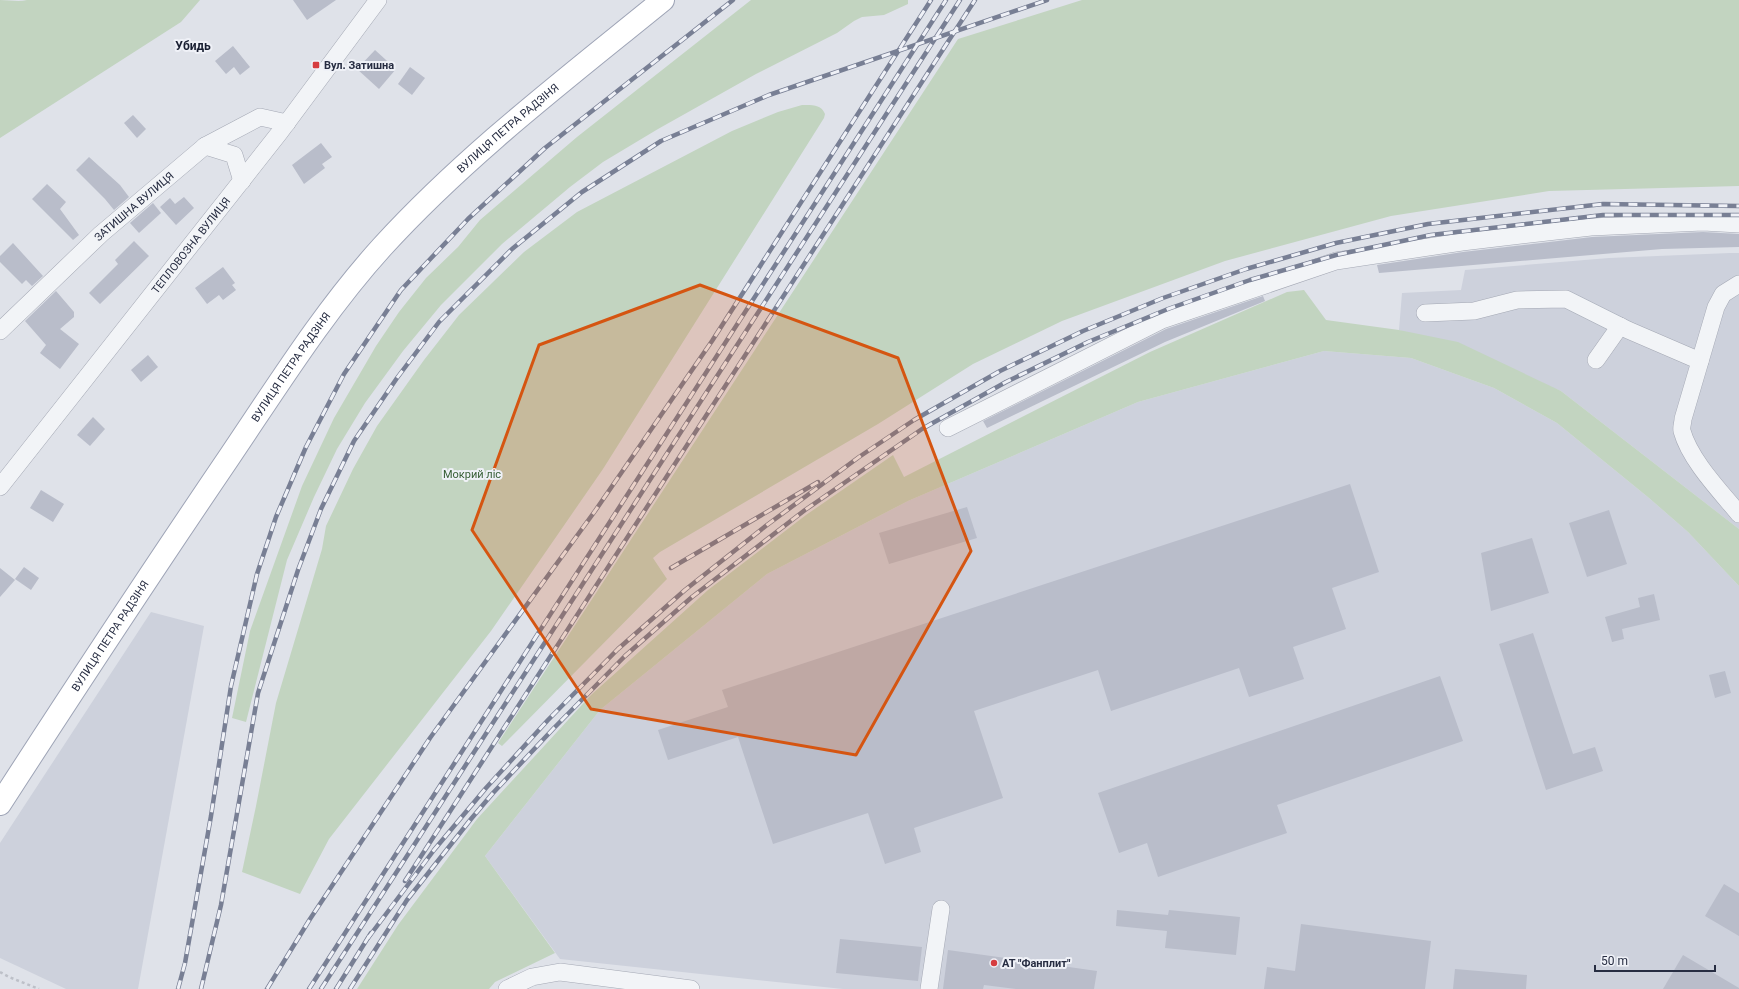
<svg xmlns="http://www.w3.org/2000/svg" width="1739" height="989" viewBox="0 0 1739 989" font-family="Roboto,sans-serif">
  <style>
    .built { fill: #cdd1dc }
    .green { fill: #c2d4c0 }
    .building { fill: #b9bdca }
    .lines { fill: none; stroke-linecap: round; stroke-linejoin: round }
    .minor-casing { stroke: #a4a8b4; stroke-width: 18 }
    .major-casing { stroke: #9ea4b6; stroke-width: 24 }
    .path { stroke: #bdc0c8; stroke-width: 2.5; stroke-dasharray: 3 3; stroke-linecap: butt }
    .minor { stroke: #f2f4f7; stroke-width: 17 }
    .major { stroke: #fff; stroke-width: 22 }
    .rail-casing { stroke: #787f94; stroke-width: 4.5 }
    .rail { stroke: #eff1f7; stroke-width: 3; stroke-dasharray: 9; stroke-linecap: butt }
    .marked { fill: #d55511; fill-opacity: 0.2; stroke: #d55511; stroke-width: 3; stroke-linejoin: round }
    .poi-dot { fill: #d63d40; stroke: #eff1f7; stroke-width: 1.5 }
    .labels { text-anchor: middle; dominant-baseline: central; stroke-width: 4; stroke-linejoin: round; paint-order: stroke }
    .poi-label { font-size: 11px; font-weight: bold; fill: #272d42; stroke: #eff1f7; text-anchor: start }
    .street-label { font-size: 11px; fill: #272d42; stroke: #eff1f7 }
    .park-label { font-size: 11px; fill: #365e34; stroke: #eff1f7 }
    .neighbourhood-label { font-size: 12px; font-weight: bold; fill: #191f32; stroke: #eff1f7 }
  </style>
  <rect width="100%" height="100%" fill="#dfe2e9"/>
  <g class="built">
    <polygon points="1730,253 1739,253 1739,529 1561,391 1399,330 1402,293 1461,290 1465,270 1609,258"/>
    <polygon points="1324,351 1411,358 1494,388 1557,423 1649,498 1688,532 1739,586 1739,989 843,989 560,959 485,856 600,710 767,574 908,501 1138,402"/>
    <polygon points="151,612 204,626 138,989 66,989 0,958 0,843"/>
  </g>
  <g class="green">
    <path d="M0,0C9,0 19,2 27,0H200L181,22L0,138Z"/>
    <polygon points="751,0 908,0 908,4 884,15 862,17 854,21 837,33 756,74 658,129 603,162 570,187 502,244 441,305 403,351 365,403 337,449 314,497 287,560 246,722 232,718 250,631 302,486 334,418 376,346 399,312 426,278 458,247 480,220 577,137"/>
    <polygon points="1082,0 1739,0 1739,186 1549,191 1391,216 1225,261 1062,321 973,364 878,424 660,552 653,558 667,579 502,746 498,743 958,39"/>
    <path d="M802,105C812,105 821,104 825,114L824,118L603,469L491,631L329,839L300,894L242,872L256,806L276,703L322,549L326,526L353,469L377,426L424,360L459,315L524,252L577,212L732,131L778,112Z"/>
    <polygon points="1304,290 1326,320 1399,330 1458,342 1561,391 1739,529 1739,586 1688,532 1649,498 1557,423 1494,388 1411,358 1324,351 1138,402 908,501 767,574 600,710 485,856 555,953 495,982 489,989 357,989 398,925 477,819 591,695 708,590 806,515 893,455 904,477 1150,352 1287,292"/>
  </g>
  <g class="building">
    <polygon points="293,0 336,0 307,20"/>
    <polygon points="233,46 250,67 240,75 234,67 226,74 215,61"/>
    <polygon points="375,50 396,69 379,89 357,69"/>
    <polygon points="410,67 425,78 412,95 398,84"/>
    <polygon points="133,115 146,129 137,138 124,123"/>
    <polygon points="321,143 332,157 322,164 325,168 304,184 292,165"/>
    <polygon points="89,157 120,185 129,197 114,210 105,199 76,170"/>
    <polygon points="47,184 66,202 60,209 79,235 73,240 32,199"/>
    <polygon points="184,197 194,208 176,225 160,207 170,198 175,204"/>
    <polygon points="153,203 161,213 139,233 130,223"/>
    <polygon points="1703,232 1739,234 1739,247 1662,249 1379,273 1377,265 1463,252 1592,237"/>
    <polygon points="134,241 149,256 100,304 89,293 118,264 115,260"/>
    <polygon points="13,243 43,276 32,286 26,280 22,284 0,262 0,256"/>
    <polygon points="223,267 235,283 232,285 236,290 223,300 219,295 207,304 195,288"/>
    <polygon points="56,291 74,312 74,317 60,329 79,344 60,369 40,353 46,345 25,321"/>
    <polygon points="1263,296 1265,301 1165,342 987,428 983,421 1166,329"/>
    <polygon points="148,355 158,367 141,382 131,370"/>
    <polygon points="93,417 105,429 90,446 77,435"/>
    <polygon points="1350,484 1379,572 1332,588 1346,629 1293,647 1304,679 1249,697 1239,668 1111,711 1098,670 974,711 1003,798 914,828 921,852 885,864 868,813 773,844 738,737 668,760 658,730 728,707 722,690"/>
    <polygon points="41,490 64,504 53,522 30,508"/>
    <polygon points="967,507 977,538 889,564 879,533"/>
    <polygon points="1609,510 1627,564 1587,577 1569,523"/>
    <polygon points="1532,538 1549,593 1491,611 1481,553"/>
    <polygon points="24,567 39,578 31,590 15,579"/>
    <polygon points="0,568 15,580 0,597"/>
    <polygon points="1654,594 1660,620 1622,629 1624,639 1612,642 1605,617 1640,607 1638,598"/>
    <polygon points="1533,633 1573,754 1595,747 1603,771 1546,790 1499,644"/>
    <polygon points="1725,671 1731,693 1715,698 1709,675"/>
    <polygon points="1440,676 1463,741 1277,805 1287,833 1158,877 1147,843 1119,853 1098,793"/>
    <polygon points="1724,884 1739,893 1739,936 1705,916"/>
    <polygon points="1117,910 1168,915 1169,910 1240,917 1236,955 1165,948 1167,931 1116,926"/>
    <polygon points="1301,924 1431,941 1425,989 1264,989 1267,967 1295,971"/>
    <polygon points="840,939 922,947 918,981 836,973"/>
    <polygon points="948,950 1097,971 1094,989 1016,989 984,985 983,989 943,989"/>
    <polygon points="1683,955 1739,988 1739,989 1663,989"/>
    <polygon points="1455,969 1527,975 1526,989 1453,989"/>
  </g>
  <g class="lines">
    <g class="minor-casing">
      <g id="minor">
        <polyline points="205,146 234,155 242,181"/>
        <path d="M1739,284L1723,294L1716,307L1683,419C1683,423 1681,427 1682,431C1690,460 1720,491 1739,514"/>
        <polyline points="1425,313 1474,311 1517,300 1566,299 1628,330 1700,361"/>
        <path id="s1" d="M0,331L101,234L205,146L260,117L287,123"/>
        <polyline points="1596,360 1620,326"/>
        <polyline points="948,428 1162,320 1336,261 1462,242 1591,227 1703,222 1739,224"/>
        <path id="s2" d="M0,487L280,132L378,0"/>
        <polyline points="507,989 532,977 560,972 691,989"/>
        <polyline points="929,989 941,909"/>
      </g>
    </g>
    <g class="major-casing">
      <g id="major">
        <path id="s3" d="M0,804C75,688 152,571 230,456C278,385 324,311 382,247C466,155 566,79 663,0"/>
      </g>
    </g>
    <polyline class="path" points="0,972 9,977 39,989"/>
    <use href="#minor" class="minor"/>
    <use href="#major" class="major"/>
    <g class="rail-casing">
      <g id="rail">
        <polyline points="671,568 818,482"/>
        <polyline points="405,881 975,0"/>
        <polyline points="368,938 434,850 486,788 548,720 618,649 685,590 767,525 859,457 914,420 1000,371 1083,331 1163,298 1246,269 1336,243 1428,224 1603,204 1739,206"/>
        <polyline points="178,989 185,963 211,816 231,686 257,574 276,517 306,447 344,374 401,290 468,219 545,148 733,0"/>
        <polyline points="201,989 221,905 258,693 298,570 321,509 354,441 397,378 439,322 512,249 582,192 661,141 769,95 1047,0"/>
        <polyline points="267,989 310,919 430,738 595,511 712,341 931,0"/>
        <polyline points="309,989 946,0"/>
        <polyline points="321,989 960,0"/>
        <polyline points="336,989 371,933"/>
        <polyline points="350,989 407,900 471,819 493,793 554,728 625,656 692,597 805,510 922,429 1006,382 1088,342 1168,309 1250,280 1336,255 1431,235 1603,215 1739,215"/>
      </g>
    </g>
    <use href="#rail" class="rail"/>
  </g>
  <path class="marked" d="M700,285L898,358L971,551L856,755L591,709L472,530L539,345Z"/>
  <g class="poi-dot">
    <rect x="312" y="61" width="8" height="8" rx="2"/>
    <circle cx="994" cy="963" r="4"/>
  </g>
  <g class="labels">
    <g class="poi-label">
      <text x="324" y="65">Вул. Затишна</text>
      <text x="1002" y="963">АТ "Фанплит"</text>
    </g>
    <g class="street-label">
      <text stroke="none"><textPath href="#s3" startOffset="849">ВУЛИЦЯ ПЕТРА РАДЗІНЯ</textPath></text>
      <text stroke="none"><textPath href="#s1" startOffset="183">ЗАТИШНА ВУЛИЦЯ</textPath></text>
      <text stroke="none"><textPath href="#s2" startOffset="308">ТЕПЛОВОЗНА ВУЛИЦЯ</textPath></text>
      <text stroke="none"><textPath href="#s3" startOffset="525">ВУЛИЦЯ ПЕТРА РАДЗІНЯ</textPath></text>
      <text stroke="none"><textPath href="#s3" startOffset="201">ВУЛИЦЯ ПЕТРА РАДЗІНЯ</textPath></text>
    </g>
    <g class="park-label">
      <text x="472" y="474">Мокрий ліс</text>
    </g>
    <g class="neighbourhood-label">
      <text x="193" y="46">Убидь</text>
    </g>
  </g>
  <path d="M1595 965v6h120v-6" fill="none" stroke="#272d42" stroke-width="2"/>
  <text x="1601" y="965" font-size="12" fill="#272d42" stroke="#eff1f7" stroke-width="3" paint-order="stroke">50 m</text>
</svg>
